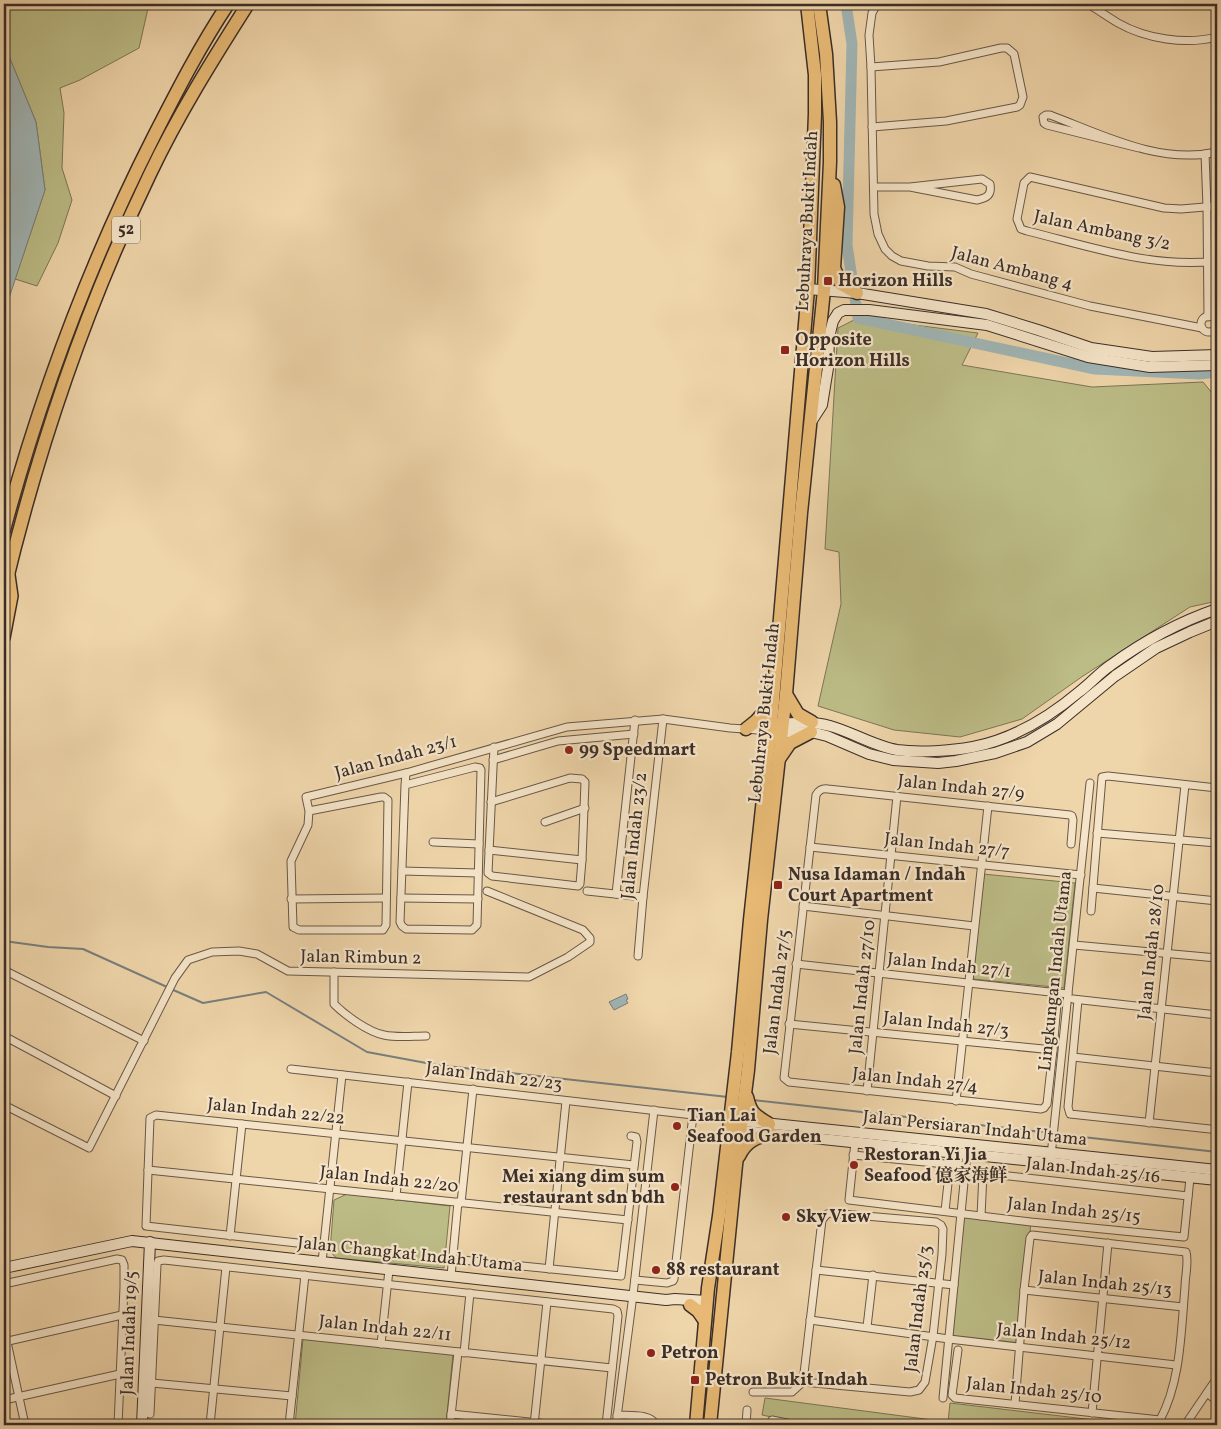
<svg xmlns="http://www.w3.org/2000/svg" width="1221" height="1429" viewBox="0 0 1221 1429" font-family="Vollkorn,'Noto Serif SC',serif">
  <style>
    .green { fill: #bcbc86; stroke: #7c7557 }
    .water { fill: #a0b5b5; stroke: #787f7d }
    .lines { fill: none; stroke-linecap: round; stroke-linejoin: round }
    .stream { stroke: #787f7d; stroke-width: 2 }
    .river { stroke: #a0b5b5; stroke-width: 11 }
    .street-casing { stroke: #685848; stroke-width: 9 }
    .secondary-casing { stroke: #3b2e28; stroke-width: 12 }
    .primary-casing { stroke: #3b2e28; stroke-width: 14 }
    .highway-casing { stroke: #3b2e28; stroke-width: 15 }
    .street { stroke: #f5e4c8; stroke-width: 7 }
    .secondary { stroke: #f5e4c8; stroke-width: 10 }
    .primary { stroke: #e8ba75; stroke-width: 11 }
    .highway { stroke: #e8ba75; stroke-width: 12 }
    .poi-dot { fill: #8f2418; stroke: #f5e4c8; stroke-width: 2 }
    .labels { text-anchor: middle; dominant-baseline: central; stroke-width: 4.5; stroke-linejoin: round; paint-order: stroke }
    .shield { fill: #f5e4c8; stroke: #736558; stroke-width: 1 }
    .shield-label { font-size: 16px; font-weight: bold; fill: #3b2e28 }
    .street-label { font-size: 18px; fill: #3b2e28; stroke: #f5e4c8 }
    .poi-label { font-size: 18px; font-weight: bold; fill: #3b2e28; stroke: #f5e4c8; text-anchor: start }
  </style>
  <rect width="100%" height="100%" fill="#efd5aa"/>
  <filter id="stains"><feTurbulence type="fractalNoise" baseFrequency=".004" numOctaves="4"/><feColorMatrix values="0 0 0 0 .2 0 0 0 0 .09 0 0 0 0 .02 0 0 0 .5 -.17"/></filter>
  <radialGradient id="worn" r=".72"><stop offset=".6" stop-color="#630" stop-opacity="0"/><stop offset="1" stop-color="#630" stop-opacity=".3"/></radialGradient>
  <g class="green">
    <polygon points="4,4 149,4 139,48 80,80 60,88 64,113 62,168 72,200 58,243 37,286 15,279 45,190 36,122 4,44"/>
    <polygon points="4,146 9,158 5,211 4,215"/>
    <polygon points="858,318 978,333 962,365 1092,387 1203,382 1217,399 1217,601 1190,607 1083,676 1022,719 960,737 894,730 818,706 841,604 839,552 825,549 838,328"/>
    <polygon points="983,874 1075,883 1064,988 973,979"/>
    <polygon points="347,1194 450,1206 444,1268 336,1258 330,1251 334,1200"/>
    <polygon points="961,1213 1031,1222 1019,1347 949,1339"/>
    <polygon points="303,1339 453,1354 446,1425 295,1425"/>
    <polygon points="765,1398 948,1422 950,1403 1137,1425 811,1425 762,1415"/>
  </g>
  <g class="water">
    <polygon points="4,44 36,122 45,190 4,313 4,215 5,211 9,158 4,146"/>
    <polygon points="626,994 628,999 626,1000 628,1003 614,1010 609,1002"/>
  </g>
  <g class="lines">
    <g class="stream">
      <polyline points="4,941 48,947 83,949 167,987"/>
      <polyline points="171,989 203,1003 266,992 367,1052 437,1065 728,1097"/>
      <polyline points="753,1100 1051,1133"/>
      <polyline points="1056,1134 1217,1152"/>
    </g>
    <polyline class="river" points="846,4 852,44 847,245 858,318 1095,369 1199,374 1217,372"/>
    <g class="street-casing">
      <g id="street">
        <polyline points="877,4 872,13 869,35 871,67 874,214 878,234 885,249 892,256 901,261 928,266 955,267 971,274 1090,306 1202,328"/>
        <path d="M1088,4C1098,10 1108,17 1118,23C1146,39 1186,45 1217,37"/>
        <polyline points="871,67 939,62 1001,48 1007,48 1014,54 1023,97 1020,105 1017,107 946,121 872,127"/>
        <path d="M1139,148L1047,125L1044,123L1043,117L1046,115H1050C1103,135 1160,165 1217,152"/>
        <polyline points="1205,154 1207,207 1208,317"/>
        <path d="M874,187H910L977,200C987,198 992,195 990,184L982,179L910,187"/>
        <path d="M1217,206L1181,209L1164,208L1030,177L1024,183L1017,219L1021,229L1027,231C1088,246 1154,269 1217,261"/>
        <circle cx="1209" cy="324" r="8"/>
        <polyline points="494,747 488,873 492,876 578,886 580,884 582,860"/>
        <polyline points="493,760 558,741 634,734"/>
        <polyline points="405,785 475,767 480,768 481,770 477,925 472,930 406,929 402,926 400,922 405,785 406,773"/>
        <polyline points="309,811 381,797 384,797 388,800 386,925 383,930 299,930 293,927 291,861 308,825 309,811 306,797 406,773 567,727 663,719 730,728 758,730 770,733"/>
        <polyline points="545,822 585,808"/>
        <polyline points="1097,833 1217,843"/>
        <polyline points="433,842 479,844"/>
        <polyline points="810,847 1081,875"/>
        <polyline points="489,850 582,860 585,782 582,779 570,778 491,802"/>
        <polyline points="402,871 478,873"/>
        <polyline points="1093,888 1217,901"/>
        <polyline points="587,891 643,897"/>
        <polyline points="616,894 635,720"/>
        <polyline points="401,898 478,899"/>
        <polyline points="291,899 386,898"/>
        <polyline points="803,906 974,926"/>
        <polyline points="1091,911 1102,777 1108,776 1217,788"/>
        <polyline points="1074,945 1217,958"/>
        <polyline points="638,956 643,897 663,719"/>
        <polyline points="796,964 1068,994"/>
        <polyline points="4,970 144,1041"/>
        <path d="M334,972V1004C345,1015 368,1032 384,1035C397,1038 413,1036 426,1036"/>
        <polyline points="1073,999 1217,1015"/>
        <polyline points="1078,1000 1068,1107 1070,1114 1210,1129 1214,1129 1217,1125"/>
        <polyline points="789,1024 1053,1050 1057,1004"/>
        <polyline points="4,1036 116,1096"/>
        <path d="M1053,1050L1047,1104L1044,1108L1041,1109L789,1082L784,1078L816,795C819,790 822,788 828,789L1070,815L1072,816L1073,820L1071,844"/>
        <polyline points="1073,1057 1217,1073"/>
        <polyline points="291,1069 693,1115 674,1279 673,1281 667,1283 635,1280"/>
        <polyline points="867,1091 897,796"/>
        <polyline points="956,1101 988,806"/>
        <polyline points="4,1105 89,1148 175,978 188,960 212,952 239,951 257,954 288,971 529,977 568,957 590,942 590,938 583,930 487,891"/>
        <polyline points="1149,1123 1185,785"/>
        <polyline points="855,1142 849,1200 1031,1222 1184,1237 1190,1178"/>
        <polyline points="853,1155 966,1166"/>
        <polyline points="1051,1156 1090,783"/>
        <polyline points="148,1170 628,1220"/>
        <polyline points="965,1171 1188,1196"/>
        <polyline points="396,1196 408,1082"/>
        <polyline points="461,1203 473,1089"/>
        <polyline points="945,1211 950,1165"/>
        <polygon points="830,1213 936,1222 941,1225 943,1229 942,1254 933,1336 925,1382 919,1390 910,1392 803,1382 822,1220 827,1214"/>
        <polyline points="981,1216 983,1174"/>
        <polyline points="230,1236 242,1124"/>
        <polyline points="324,1246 146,1226 150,1118 156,1115 634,1165"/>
        <polyline points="452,1259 621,1276 637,1142 636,1137 631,1136"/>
        <polyline points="322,1262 342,1075"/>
        <polyline points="549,1269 566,1101"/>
        <polyline points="816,1270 954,1285"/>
        <polyline points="451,1276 458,1202"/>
        <polyline points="4,1284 117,1259 122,1260 124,1265 124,1287 118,1425"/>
        <polyline points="1024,1290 1183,1307"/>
        <polyline points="154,1320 612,1368"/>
        <polyline points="810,1320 949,1339 1176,1365"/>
        <polyline points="867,1327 873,1275"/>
        <polyline points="4,1328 25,1425"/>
        <polyline points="4,1342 122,1315"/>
        <polyline points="381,1344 389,1270"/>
        <path d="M958,1350L952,1395L955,1398L1160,1420C1181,1381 1181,1331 1185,1287C1185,1276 1189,1262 1186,1252L1032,1235L1030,1238L1024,1290L1015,1404"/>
        <polyline points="464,1353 470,1293"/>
        <polyline points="152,1383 292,1396"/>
        <polyline points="753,1392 792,1392 803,1382"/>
        <polyline points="1207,1393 1217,1401"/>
        <polyline points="943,1398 967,1152"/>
        <polyline points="4,1400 120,1374"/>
        <polyline points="1092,1413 1108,1243"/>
        <polyline points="150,1414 157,1265 158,1261 164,1260 613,1309 617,1311 618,1316 606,1425"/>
        <polyline points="451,1414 558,1425"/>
        <path d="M617,1415C629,1416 651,1413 656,1425"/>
        <polyline points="210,1425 226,1267"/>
        <polyline points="289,1425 305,1275"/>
        <polyline points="450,1425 458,1352"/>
        <polyline points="534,1425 547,1302"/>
        <polyline points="616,1425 633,1295 654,1110"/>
        <polyline points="746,1425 747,1410"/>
        <polyline points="769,1425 772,1420 797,1425"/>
        <polyline points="1185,1425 1217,1378"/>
      </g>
    </g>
    <g class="secondary-casing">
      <g id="secondary">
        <polyline points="808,289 857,293 986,314 1038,330 1091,348 1152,357 1217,355"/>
        <polyline points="811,422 822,405 828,368 829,337 833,321 838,313 844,310 869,310 987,325 1088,357 1150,367 1217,365"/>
        <path d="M777,724C795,723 812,721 830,726C852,732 874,746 897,750C919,753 951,751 973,747C1013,739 1048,718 1079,692C1090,684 1099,673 1111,665C1144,641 1179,622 1217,609"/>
        <polyline points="776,733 811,732 827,736 869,754 893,760 938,763 956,761 995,753 1027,742 1057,724 1115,676 1156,648 1190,632 1217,621"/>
        <polyline points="736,1120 1217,1170"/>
        <polyline points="735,1130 1217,1180"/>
        <polyline points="4,1268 132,1241 666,1300 675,1299 707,1301"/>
        <polyline points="142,1425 150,1242"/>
      </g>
    </g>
    <g class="primary-casing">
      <polyline id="primary" points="4,638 12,596 9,575"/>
    </g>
    <g class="highway-casing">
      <g id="highway">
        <polyline points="834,185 838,207 834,268 841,284 857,293"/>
        <path d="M4,530C41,393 90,262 154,136C177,91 200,46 228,4"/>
        <path d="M4,591C38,448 86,307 150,174C178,115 213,59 248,4"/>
        <polyline points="786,694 798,714 812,722"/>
        <polyline points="746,729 756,721 773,702"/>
        <polyline points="779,759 790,743 811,732"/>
        <path d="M747,1097C751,1114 755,1115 769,1124"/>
        <path d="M739,1156C746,1141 756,1137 772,1134"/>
        <polyline points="690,1305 698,1311 705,1321"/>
        <polyline points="696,1425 708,1288 719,1216 738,1052 750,920 771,724 808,289 815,114 815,75 807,4"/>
        <polyline points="710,1425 736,1165 748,1070 761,920 786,694 801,513 824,290 830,162 830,122 826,54 819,4"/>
      </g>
    </g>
    <use href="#street" class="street"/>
    <use href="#secondary" class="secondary"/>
    <use href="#primary" class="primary"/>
    <use href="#highway" class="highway"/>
  </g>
  <g class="poi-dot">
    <rect x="823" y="276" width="10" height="10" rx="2.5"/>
    <rect x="780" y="345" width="10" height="10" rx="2.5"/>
    <circle cx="569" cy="750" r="5"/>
    <rect x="773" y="880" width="10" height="10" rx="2.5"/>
    <circle cx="677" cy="1126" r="5"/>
    <circle cx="854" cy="1165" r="5"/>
    <circle cx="675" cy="1187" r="5"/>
    <circle cx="786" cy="1217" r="5"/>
    <circle cx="656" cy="1270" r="5"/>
    <circle cx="651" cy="1353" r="5"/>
    <rect x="690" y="1375" width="10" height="10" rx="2.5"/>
  </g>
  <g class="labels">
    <rect class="shield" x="112" y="216.5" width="28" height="27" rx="4"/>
    <g class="shield-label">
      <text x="126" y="230">52</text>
    </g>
    <g class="street-label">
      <text transform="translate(808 221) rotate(-87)">Lebuhraya Bukit Indah</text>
      <text transform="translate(1102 231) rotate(12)">Jalan Ambang 3/2</text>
      <text transform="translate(1012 269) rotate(15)">Jalan Ambang 4</text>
      <text transform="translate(765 713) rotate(-84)">Lebuhraya Bukit Indah</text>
      <text transform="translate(396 758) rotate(-15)">Jalan Indah 23/1</text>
      <text transform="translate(961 788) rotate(6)">Jalan Indah 27/9</text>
      <text transform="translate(635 836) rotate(-84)">Jalan Indah 23/2</text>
      <text transform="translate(947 846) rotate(6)">Jalan Indah 27/7</text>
      <text transform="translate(1152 952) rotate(-84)">Jalan Indah 28/10</text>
      <text transform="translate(361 958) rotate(1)">Jalan Rimbun 2</text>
      <text transform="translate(949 966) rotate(6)">Jalan Indah 27/1</text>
      <text transform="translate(1056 971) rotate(-84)">Lingkungan Indah Utama</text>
      <text transform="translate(863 987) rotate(-84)">Jalan Indah 27/10</text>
      <text transform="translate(778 992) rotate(-83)">Jalan Indah 27/5</text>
      <text transform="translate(946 1025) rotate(6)">Jalan Indah 27/3</text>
      <text transform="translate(494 1077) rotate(7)">Jalan Indah 22/23</text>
      <text transform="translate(915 1081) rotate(6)">Jalan Indah 27/4</text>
      <text transform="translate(276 1112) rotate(6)">Jalan Indah 22/22</text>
      <text transform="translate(975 1129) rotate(6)">Jalan Persiaran Indah Utama</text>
      <text transform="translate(1093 1171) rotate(6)">Jalan Indah 25/16</text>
      <text transform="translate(389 1180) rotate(6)">Jalan Indah 22/20</text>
      <text transform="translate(1074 1211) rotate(6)">Jalan Indah 25/15</text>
      <text transform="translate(410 1255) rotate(6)">Jalan Changkat Indah Utama</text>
      <text transform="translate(1105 1284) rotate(6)">Jalan Indah 25/13</text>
      <text transform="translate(919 1309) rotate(-83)">Jalan Indah 25/3</text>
      <text transform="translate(385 1329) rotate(6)">Jalan Indah 22/11</text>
      <text transform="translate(130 1333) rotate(-88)">Jalan Indah 19/5</text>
      <text transform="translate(1064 1337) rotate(6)">Jalan Indah 25/12</text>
      <text transform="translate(1034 1391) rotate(6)">Jalan Indah 25/10</text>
    </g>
    <g class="poi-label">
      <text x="838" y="281">Horizon Hills</text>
      <text x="795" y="340">Opposite<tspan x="795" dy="21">Horizon Hills</tspan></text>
      <text x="579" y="750">99 Speedmart</text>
      <text x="788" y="875">Nusa Idaman / Indah<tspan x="788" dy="21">Court Apartment</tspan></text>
      <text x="687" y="1116">Tian Lai<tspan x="687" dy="21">Seafood Garden</tspan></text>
      <text x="864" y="1155">Restoran Yi Jia<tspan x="864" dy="21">Seafood 億家海鲜</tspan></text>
      <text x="665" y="1177" text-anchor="end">Mei xiang dim sum<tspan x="665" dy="21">restaurant sdn bdh</tspan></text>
      <text x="796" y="1217">Sky View</text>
      <text x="666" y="1270">88 restaurant</text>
      <text x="661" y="1353">Petron</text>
      <text x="705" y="1380">Petron Bukit Indah</text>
    </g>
  </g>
  <rect width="1221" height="1429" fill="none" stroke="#efd5aa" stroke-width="20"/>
  <rect x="5" y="5" width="1211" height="1419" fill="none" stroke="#3b2e28" stroke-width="2.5"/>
  <rect x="10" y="10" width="1201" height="1409" fill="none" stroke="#3b2e28"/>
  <rect width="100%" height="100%" filter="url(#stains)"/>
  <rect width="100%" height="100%" fill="url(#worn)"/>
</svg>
